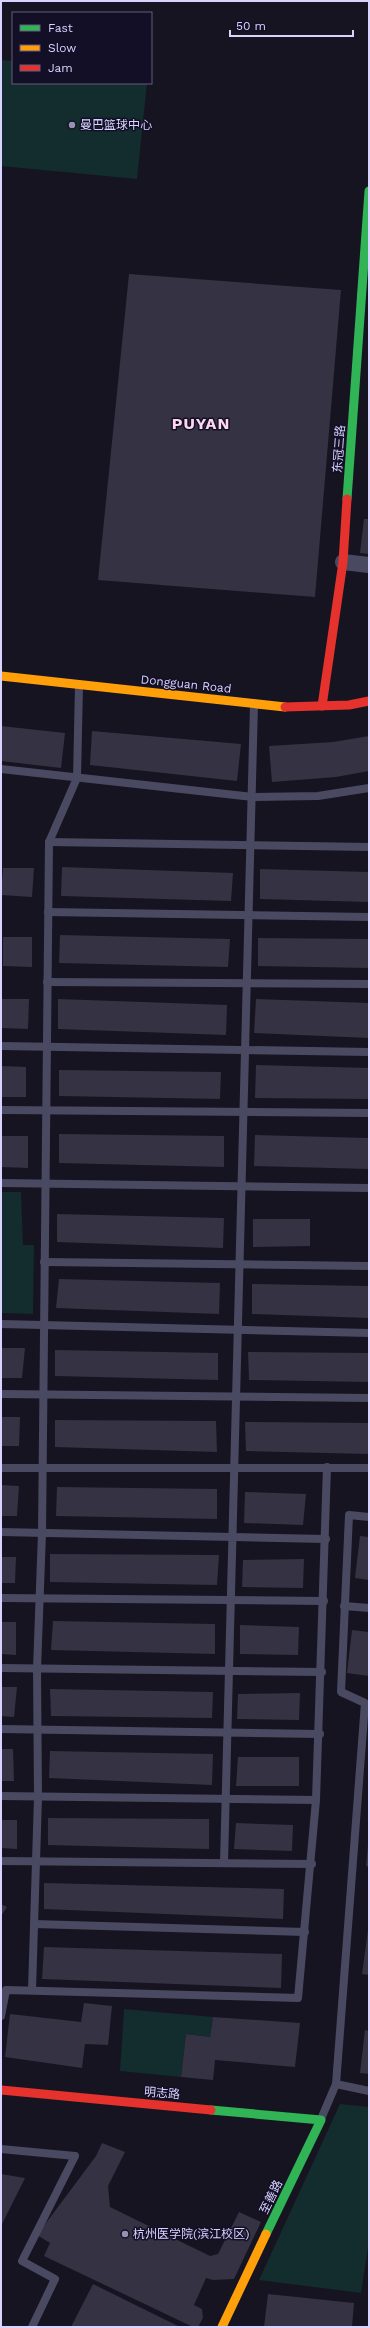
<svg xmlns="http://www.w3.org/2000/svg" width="370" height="2328" viewBox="0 0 370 2328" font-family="'Work Sans','Noto Sans SC',sans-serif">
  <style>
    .green { fill: #132c2d }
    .building { fill: #343243 }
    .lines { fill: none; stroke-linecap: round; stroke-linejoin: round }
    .lane { stroke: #4a4962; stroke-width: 8 }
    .street { stroke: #4a4962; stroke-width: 16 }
    .fast { stroke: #30b455; stroke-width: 9 }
    .slow { stroke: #ff9f0a; stroke-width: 9 }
    .jam { stroke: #e5322d; stroke-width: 9 }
    .poi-dot { fill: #9591b1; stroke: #130f26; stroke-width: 1.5 }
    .labels { text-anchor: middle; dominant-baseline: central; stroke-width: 3; stroke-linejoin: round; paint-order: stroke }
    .poi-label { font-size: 12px; fill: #d9d4ff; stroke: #130f26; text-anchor: start }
    .street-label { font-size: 12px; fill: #d9d4ff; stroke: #130f26 }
    .district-label { font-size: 16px; font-weight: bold; letter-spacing: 1px; fill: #ffd6f0; stroke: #130f26 }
  </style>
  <rect width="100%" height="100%" fill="#161421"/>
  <g class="green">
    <polygon points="1,60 13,61 13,83 147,83 137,179 1,166"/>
    <polygon points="1,1192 21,1192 23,1245 34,1245 33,1314 1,1313"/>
    <polygon points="124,2009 213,2017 210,2037 186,2034 181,2077 120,2071"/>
    <polygon points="340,2104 369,2107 369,2241 361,2293 259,2280"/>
  </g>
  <g class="building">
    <polygon points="129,274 341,290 315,597 98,580"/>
    <polygon points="364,519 369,519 369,554 360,553"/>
    <polygon points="1,726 65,733 61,768 1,761"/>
    <polygon points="92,731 241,744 237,781 90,765"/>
    <polygon points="369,736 369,771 336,777 272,782 269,746 333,742"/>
    <polygon points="62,867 233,873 231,901 61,896"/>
    <polygon points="3,868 34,868 32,897 1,895"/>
    <polygon points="260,869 369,872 369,902 260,899"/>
    <polygon points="60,935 230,939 228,967 59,963"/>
    <polygon points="3,937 32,937 32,967 3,966"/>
    <polygon points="258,938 369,939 369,968 258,966"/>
    <polygon points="1,999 29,999 28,1029 1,1028"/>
    <polygon points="58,999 227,1005 226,1035 58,1029"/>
    <polygon points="256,999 369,1003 369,1038 254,1033"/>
    <polygon points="256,1065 369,1068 369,1099 255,1098"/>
    <polygon points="1,1066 26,1067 26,1097 1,1097"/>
    <polygon points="59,1070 221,1072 220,1099 59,1096"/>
    <polygon points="59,1134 224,1136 224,1167 59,1163"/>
    <polygon points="255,1135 369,1138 369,1169 254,1166"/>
    <polygon points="1,1136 28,1136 28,1168 1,1167"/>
    <polygon points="57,1214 224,1218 223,1248 57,1242"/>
    <polygon points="253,1219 310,1219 310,1246 253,1247"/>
    <polygon points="59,1279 220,1283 219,1314 56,1308"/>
    <polygon points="252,1284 369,1286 369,1318 252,1314"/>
    <polygon points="1,1348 25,1348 22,1378 1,1378"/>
    <polygon points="55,1350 218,1353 218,1380 55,1376"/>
    <polygon points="248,1352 369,1353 369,1382 249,1380"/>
    <polygon points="1,1417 20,1417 19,1446 1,1446"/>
    <polygon points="55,1420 216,1421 217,1452 55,1447"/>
    <polygon points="245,1422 369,1423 369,1454 246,1451"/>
    <polygon points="1,1485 19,1486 17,1516 1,1516"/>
    <polygon points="57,1487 217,1489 217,1519 56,1516"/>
    <polygon points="245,1492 306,1494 303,1525 244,1523"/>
    <polygon points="360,1536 369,1537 369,1580 355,1578"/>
    <polygon points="50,1554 219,1555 217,1585 50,1582"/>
    <polygon points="1,1557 16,1557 15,1583 1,1583"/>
    <polygon points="304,1559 303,1588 242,1587 243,1560"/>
    <polygon points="53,1621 215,1624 215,1654 51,1650"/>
    <polygon points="1,1622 16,1622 16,1655 1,1654"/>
    <polygon points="240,1625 299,1627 298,1655 240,1654"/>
    <polygon points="352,1630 369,1632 369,1676 347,1673"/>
    <polygon points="1,1687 17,1687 14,1717 1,1716"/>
    <polygon points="50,1689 213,1692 212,1718 51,1716"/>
    <polygon points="300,1693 299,1720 237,1719 238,1694"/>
    <polygon points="1,1749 13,1749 14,1781 1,1781"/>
    <polygon points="50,1751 213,1754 212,1785 49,1778"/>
    <polygon points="238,1757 299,1757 299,1786 236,1786"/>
    <polygon points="48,1818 209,1819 209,1849 48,1845"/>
    <polygon points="1,1820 17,1820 17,1849 1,1848"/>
    <polygon points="236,1823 293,1825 292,1851 234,1849"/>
    <polygon points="368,1845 369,1846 369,1867 366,1866"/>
    <polygon points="44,1883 284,1889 283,1919 44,1909"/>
    <polygon points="1,1904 7,1907 1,1916"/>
    <polygon points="368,1930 369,1930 369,1975 362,1974"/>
    <polygon points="44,1947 282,1954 281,1988 42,1979"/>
    <polygon points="84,2003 112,2006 108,2045 85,2044 82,2068 5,2057 10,2014 81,2022"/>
    <polygon points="213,2017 300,2023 295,2067 215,2060 213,2080 181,2077 186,2034 210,2037"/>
    <polygon points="365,2030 369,2031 369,2074 360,2073"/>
    <polygon points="102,2143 125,2152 108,2186 110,2207 210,2256 218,2254 239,2212 261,2222 234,2279 213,2280 206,2278 194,2305 202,2309 203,2318 198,2327 193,2327 44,2256 50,2243 37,2235 96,2156"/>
    <polygon points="1,2174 25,2178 1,2226"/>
    <polygon points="93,2284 180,2327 71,2327"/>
    <polygon points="268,2294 354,2303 352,2327 264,2327"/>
  </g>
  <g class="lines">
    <g class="lane">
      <polyline points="1,769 253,797 318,796 369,788"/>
      <polyline points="49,842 369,847"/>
      <polyline points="48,912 369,917"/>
      <polyline points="47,982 369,984"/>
      <polyline points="1,1046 369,1052"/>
      <polyline points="1,1110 369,1113"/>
      <polyline points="1,1183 369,1188"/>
      <polyline points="44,1262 369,1266"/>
      <polyline points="1,1324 369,1333"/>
      <polyline points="1,1394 369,1398"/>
      <polyline points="1,1468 369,1468"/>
      <polyline points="1,1532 326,1539"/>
      <polyline points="1,1598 324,1601"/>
      <polyline points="344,1606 369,1608"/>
      <polyline points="1,1668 322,1672"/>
      <polyline points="1,1729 320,1734"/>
      <polyline points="1,1796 316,1800"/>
      <polyline points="1,1861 312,1864"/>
      <polyline points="224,1863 254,704"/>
      <polyline points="34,1924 305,1932"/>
      <polyline points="32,1990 38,1797 37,1669 42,1533 49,842 77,778 79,685"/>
      <polyline points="1,2016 6,1990 298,1998 316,1800 327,1467"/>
      <polyline points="336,2084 365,1703 341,1692 349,1515 369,1517"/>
      <polyline points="321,2119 336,2084 369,2091"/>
      <polyline points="1,2149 75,2156 22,2261 55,2279 32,2327"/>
    </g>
    <polyline class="street" points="343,562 369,565"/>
    <g class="fast">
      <polyline points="347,499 369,191"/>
      <polyline points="211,2110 321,2120 266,2234"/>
    </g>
    <g class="slow">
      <polyline points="1,676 285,707"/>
      <polyline points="222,2327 266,2234"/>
    </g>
    <g class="jam">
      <polyline points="322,706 343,562 347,499"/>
      <polyline points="285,707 349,705 369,701"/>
      <polyline points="1,2090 211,2110"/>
    </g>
  </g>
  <g class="poi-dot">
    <circle cx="72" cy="125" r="4"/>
    <circle cx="125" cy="2234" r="4"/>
  </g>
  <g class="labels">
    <g class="poi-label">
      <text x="80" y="125">曼巴篮球中心</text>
      <text x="133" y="2234">杭州医学院(滨江校区)</text>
    </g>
    <g class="street-label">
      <text transform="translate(339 449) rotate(-86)">东冠三路</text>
      <text transform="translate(186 684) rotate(6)">Dongguan Road</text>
      <text transform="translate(162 2093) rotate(5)">明志路</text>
      <text transform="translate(271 2197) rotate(-64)">至善路</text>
    </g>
    <g class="district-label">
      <text x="201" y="423">PUYAN</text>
    </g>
  </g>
  <rect width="370" height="2328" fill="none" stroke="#d9d4ff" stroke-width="4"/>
  <rect x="12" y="12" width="140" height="72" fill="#130f26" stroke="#625e7d"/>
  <rect x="20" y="25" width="20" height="6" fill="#30b455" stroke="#625e7d"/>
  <text x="48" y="32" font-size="12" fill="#d9d4ff">Fast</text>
  <rect x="20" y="45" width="20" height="6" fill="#ff9f0a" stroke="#625e7d"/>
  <text x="48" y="52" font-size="12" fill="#d9d4ff">Slow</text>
  <rect x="20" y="65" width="20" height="6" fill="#e5322d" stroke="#625e7d"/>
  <text x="48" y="72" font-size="12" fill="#d9d4ff">Jam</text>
  <path d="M230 30v6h123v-6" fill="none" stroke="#d9d4ff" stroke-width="2"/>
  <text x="236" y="30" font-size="12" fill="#d9d4ff" stroke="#130f26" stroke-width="3" paint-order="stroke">50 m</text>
</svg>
